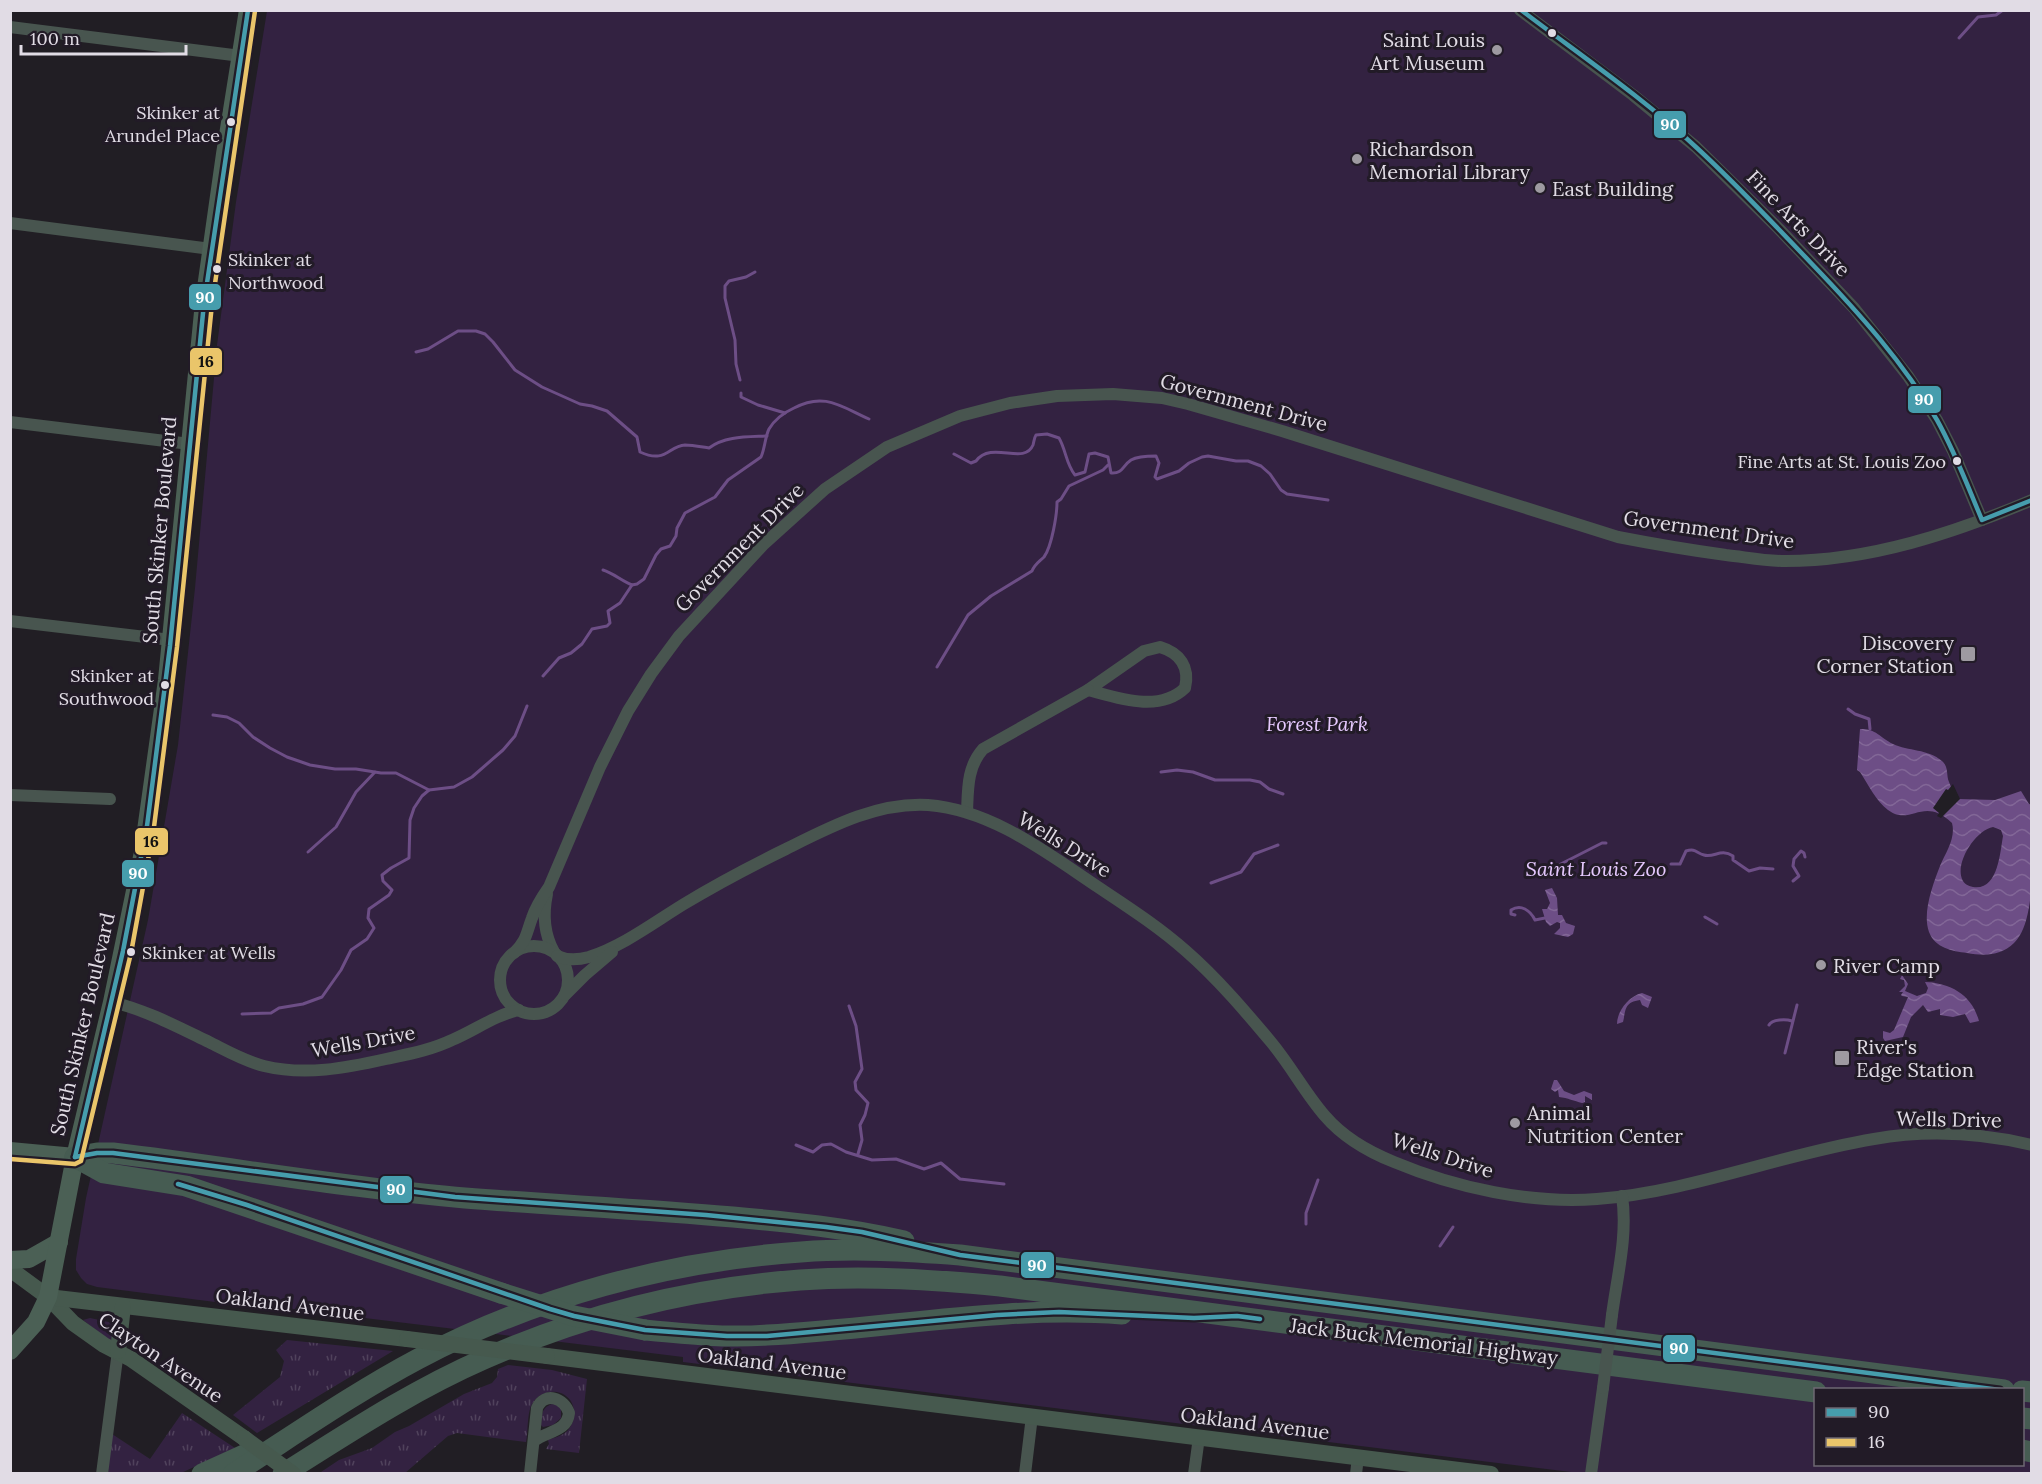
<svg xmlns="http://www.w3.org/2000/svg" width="2042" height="1484" viewBox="0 0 2042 1484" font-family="Lora,serif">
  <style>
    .grass { fill: url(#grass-tufts) }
    .green { fill: #332241; fill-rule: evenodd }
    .water { fill: url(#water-waves); fill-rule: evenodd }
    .pier { fill: #211e24 }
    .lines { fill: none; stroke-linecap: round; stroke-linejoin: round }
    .stream { stroke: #6d4e86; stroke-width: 3 }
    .street { stroke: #48554f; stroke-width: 12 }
    .secondary { stroke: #46594e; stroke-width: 16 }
    .primary { stroke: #4b6055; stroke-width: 18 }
    .highway { stroke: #465c52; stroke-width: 21 }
    .street-bridge { stroke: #48554f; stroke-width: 12 }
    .secondary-bridge { stroke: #46594e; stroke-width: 16 }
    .highway-bridge { stroke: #465c52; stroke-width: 21 }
    .bus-1-casing { stroke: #221b27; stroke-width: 9 }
    .bus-2-casing { stroke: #221b27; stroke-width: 9 }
    .bus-1 { stroke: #469dad; stroke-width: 4.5 }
    .bus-2 { stroke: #eac56a; stroke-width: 4.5 }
    .bus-dot { fill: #e1dce5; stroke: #221b27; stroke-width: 2 }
    .poi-dot { fill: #9e9aa1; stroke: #221b27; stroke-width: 2 }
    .labels { text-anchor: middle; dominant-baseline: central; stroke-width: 6; stroke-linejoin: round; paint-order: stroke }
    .bus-label { font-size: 18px; fill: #e1dce5; stroke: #221b27; text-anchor: end }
    .poi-label { font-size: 20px; fill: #e1dce5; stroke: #221b27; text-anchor: start }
    .street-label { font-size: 20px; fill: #e1dce5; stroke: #221b27 }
    .park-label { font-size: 20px; font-style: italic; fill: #e6c9ff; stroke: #221b27 }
    .line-badge { stroke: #221b27; stroke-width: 2 }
    .badge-label { font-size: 16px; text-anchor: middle; font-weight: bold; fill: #fff }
    .pale-badge-label { font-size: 16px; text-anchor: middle; font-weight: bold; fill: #111 }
  </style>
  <defs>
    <pattern id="grass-tufts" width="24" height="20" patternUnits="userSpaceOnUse" patternTransform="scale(1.5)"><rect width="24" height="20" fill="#332241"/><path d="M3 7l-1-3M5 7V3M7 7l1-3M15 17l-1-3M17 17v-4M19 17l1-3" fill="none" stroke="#50425c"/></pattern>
    <pattern id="water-waves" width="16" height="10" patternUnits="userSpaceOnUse" patternTransform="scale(1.5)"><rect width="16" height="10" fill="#6d4e86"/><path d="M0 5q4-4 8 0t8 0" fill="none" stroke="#826797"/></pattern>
  </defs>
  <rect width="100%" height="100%" fill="#211e24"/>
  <g class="grass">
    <polygon points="90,1318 113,1323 111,1342 83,1320"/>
    <polygon points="287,1340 393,1351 257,1433 233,1415 280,1377 284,1361 276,1350"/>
    <path d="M508,1365L552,1370L587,1379L579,1453L546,1449L549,1444L548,1440C553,1438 561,1436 565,1433C569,1430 571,1426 573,1421C581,1389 542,1382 531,1406C527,1416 528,1431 526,1442L457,1433L448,1436L405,1473L318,1474L339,1460L372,1448L395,1432L409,1426L464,1394L492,1383L497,1377L498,1369Z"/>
    <path d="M552,1404L557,1405L561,1409V1418L553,1425L543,1427L541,1425C542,1415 541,1408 552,1404Z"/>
    <polygon points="182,1413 235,1448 181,1473 107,1474 112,1434 150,1459"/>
  </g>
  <path class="green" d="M267,11H2031V1473H1579L683,1362V1357L250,1304L223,1303L97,1287L87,1284L81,1278L76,1270V1259L86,1198L148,920L178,745L195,588L217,345L236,202ZM1816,1390H2022V1464H1816Z"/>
  <g class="water">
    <path d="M1860,729C1877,729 1879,737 1893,744C1908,751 1928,749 1942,761C1949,767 1946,775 1949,782C1951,788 1955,794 1958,799L1995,800L2021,791L2029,804L2031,805C2031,839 2039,919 2014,943C2001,956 1984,956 1967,953C1952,951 1935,948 1929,932C1922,913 1933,884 1940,866C1946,852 1956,838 1952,823C1923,795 1911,827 1888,810C1876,801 1868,784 1860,772L1857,770ZM1993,827L2001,830L2003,836C2000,853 1998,891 1973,887C1968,886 1964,884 1962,879C1955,862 1976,830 1993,827Z"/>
    <polygon points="1552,888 1557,898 1558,915 1562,915 1566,923 1575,926 1573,934 1568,937 1554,934 1560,928 1560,923 1557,922 1550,926 1546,922 1542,909 1547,909 1550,903 1545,890"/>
    <path d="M1902,975L1908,984L1905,991L1917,996L1926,993L1928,988L1925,982C1951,983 1972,995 1979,1021L1970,1023L1965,1014L1953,1017L1940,1015V1009L1928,1012L1923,1005L1911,1017L1903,1037L1885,1041L1883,1038V1031L1890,1033L1894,1030L1908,997L1902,996L1901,995L1903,992H1899L1905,986L1904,980L1900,979Z"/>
    <path d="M1642,993L1652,997L1648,1008L1642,1005L1640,1000C1624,1002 1626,1010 1623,1022L1617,1024C1617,1011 1629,996 1642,993Z"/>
    <path d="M1554,1080H1557L1564,1091L1574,1095L1584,1091L1592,1094V1100L1585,1096V1102L1582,1103C1574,1101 1568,1098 1559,1097L1558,1090L1555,1092L1551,1089Z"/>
  </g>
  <polygon class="pier" points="1953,784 1960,799 1941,818 1937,816 1939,813 1933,808 1946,789 1948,790"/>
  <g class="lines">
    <g class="stream">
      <polyline points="1959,38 1978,17 1996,15 2003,10"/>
      <path d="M416,352L428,349L458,331H476L485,334L493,342L515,370L542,387L580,404L592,406L607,411L637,437L640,452C666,464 668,446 685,445C693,445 702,447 709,448C725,436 747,437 767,436"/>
      <polyline points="740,380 736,364 735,340 725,298 725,286 729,281 746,277 755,272"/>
      <polyline points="741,393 741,397 758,405 785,413"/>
      <path d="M954,454L971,463L976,461C992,440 1024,466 1033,445C1034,442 1034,438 1036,435L1047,434L1059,438C1066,450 1066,464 1075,475L1085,472L1089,454L1095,453L1108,457L1111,473C1123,474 1122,466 1131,460C1138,456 1148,456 1156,456L1159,463L1155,477L1157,479L1179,471L1189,463L1202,457L1208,456L1236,461H1248L1261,466L1270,474L1281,490L1287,494L1328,500"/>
      <path d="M603,570C613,573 622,581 632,585"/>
      <path d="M937,667L968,615L991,596L1032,571C1035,564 1039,562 1044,557C1052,546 1057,514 1057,502L1061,499L1069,486L1103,470L1108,465"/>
      <path d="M543,676L559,658L571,653L582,644L592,629L607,626L610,623L608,611L620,603L632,585L637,584L644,579L656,555L661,549L670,546L676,536L677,528L685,513L715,497L728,480L761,457C765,448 765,437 769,429C775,419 783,413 794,408C824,392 840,406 869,419"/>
      <polyline points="1848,709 1855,714 1869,719 1870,729"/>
      <polyline points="213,715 227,717 239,723 253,737 270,748 287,757 310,765 335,769 356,769 381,773 396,773 429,790"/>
      <polyline points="1161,772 1177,770 1193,772 1215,780 1250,780 1260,782 1269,789 1283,794"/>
      <polyline points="308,852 336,827 356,792 375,772"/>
      <path d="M1671,864H1680L1686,851C1696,848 1696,853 1704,855C1714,858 1721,848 1733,856V860L1749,871L1760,868L1773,869"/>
      <polyline points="1532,877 1549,870 1602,843 1606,843"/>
      <polyline points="1793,881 1799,876 1793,866 1794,859 1801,851 1804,853 1805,857"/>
      <polyline points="1211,883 1241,872 1254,854 1278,845"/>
      <path d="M1515,915L1511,914V910C1521,904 1530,910 1535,920L1545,918"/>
      <polyline points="1705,917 1717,924"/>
      <polyline points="849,1006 856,1026 862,1069 855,1082 856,1090 868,1103 865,1115 860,1125 862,1140 858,1154"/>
      <polyline points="242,1014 271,1013 279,1008 303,1004 322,997 341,970 351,950 367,939 374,928 368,918 369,909 389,895 392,890 383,881 382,875 391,868 409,858 410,820 414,808 422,796 429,790 454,787 472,777 503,750 515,736 527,706"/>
      <path d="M1769,1025C1772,1019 1786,1019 1792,1021"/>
      <polyline points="1785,1053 1797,1005"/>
      <polyline points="796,1145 813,1152 822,1145 831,1144 846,1152 872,1160 896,1159 924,1169 941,1163 960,1179 1004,1184"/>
      <polyline points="1306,1224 1306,1213 1318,1180"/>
      <polyline points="1440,1246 1453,1227"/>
    </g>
    <g class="street">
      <polyline points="1520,10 1633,95 1696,147 1779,229 1854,308 1908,376 1937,420 1953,451 1982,520"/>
      <polyline points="10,27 241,56"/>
      <polyline points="10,223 211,249"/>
      <polyline points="10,422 190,444"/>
      <polyline points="10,621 171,640"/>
      <path d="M1160,647C1180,653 1190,667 1185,688C1159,713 1118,698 1088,690L1144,651Z"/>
      <polyline points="10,795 110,799"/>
      <path d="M967,812C968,789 967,767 983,749L1088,690"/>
      <path d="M547,894C543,913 544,934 554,952"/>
      <circle cx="534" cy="980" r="34"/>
      <path d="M514,953C527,940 526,934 532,918C536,906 542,897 549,887L600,767L628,711L651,674L679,636L764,544L825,489L887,447L960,416L1010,403L1057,396L1113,394L1162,398L1188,404L1282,431L1618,537C1654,544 1689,550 1726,555C1745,557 1765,561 1785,561C1870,561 1954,533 2032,500"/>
      <path d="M557,956C568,961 578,960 589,957C623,946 653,923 684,904C717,884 751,866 786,849C830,827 877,802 928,805C992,810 1047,853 1098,887C1128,907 1159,927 1186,951C1217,978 1245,1011 1271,1042C1291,1066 1305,1093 1325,1116C1343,1137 1369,1152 1394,1162C1456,1188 1531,1204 1597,1199C1690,1192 1782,1154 1874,1139C1926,1130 1981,1133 2032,1145"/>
      <polyline points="565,995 585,975 612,952"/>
      <path d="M112,1002C146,1010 178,1027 209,1042C227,1051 244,1061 264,1066C305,1076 346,1068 386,1059C409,1054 431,1050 452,1040C474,1031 495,1015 519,1010"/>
      <path d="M1612,1315C1617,1277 1628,1235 1622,1196"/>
      <polyline points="102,1474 118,1351"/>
      <path d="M530,1474L537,1408C545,1391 564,1398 569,1413C567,1432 547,1431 534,1441"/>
      <polyline points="1025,1474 1032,1416"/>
      <polyline points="1194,1474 1199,1437"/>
      <polyline points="1356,1474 1358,1457"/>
      <polyline points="1591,1474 1603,1388"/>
    </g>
    <g class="secondary">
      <polyline points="10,1269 48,1297 73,1323 104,1345 131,1359 244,1438"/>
      <polyline points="48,1297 407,1339"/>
      <polyline points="118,1351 123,1306"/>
      <polyline points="547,1356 1491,1474"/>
    </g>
    <g class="primary">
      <polyline points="10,1151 75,1157"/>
      <polyline points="10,1260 29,1259 59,1242"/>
      <polyline points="10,1351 36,1322 48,1297 75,1157 112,1002 143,852 167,680 204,302 225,154 248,10"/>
    </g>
    <g class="highway">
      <path d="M75,1157L97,1153H113C230,1167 347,1188 465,1198C554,1205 644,1209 733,1217C790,1222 847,1228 904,1241"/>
      <polyline points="75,1157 104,1173 186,1186 501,1293"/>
      <path d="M645,1330C686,1334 726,1338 767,1335C885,1329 1004,1305 1122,1314"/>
      <polyline points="2022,1391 2032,1392"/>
      <polyline points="2022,1418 2032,1419"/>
      <polyline points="2022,1450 2032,1452"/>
      <polyline points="202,1474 246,1454"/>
      <path d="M233,1474C294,1435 354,1393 418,1359C535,1297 669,1261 801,1252C854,1248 907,1251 960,1255L2004,1390"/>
      <path d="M283,1474C348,1433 413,1390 484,1359C583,1315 692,1288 800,1280C867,1275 934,1280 1000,1286L1816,1392"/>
    </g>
    <polyline class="street-bridge" points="1603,1388 1612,1315"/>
    <g class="secondary-bridge">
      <polyline points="407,1339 547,1356"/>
      <polyline points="244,1438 293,1474"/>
    </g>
    <polyline class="highway-bridge" points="501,1293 574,1316 645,1330"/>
    <g class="bus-1-casing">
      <g id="bus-1">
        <path d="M1521,10C1580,55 1642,97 1697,148C1737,185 1775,225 1812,264C1858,312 1904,363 1937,420C1955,452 1968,487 1982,520L2032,500"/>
        <polyline points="75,1157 97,1153 113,1153 455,1197 706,1215 826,1227 862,1232 960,1255 2000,1390"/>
        <polyline points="75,1157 123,951 147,826 170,646 204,303 248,10"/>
        <polyline points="178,1184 247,1205 550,1309 574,1316 645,1330 727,1336 767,1336 997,1315 1059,1312 1194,1318 1237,1316 1260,1319"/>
      </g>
    </g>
    <g class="bus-2-casing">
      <polyline id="bus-2" points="10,1159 75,1164 81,1161 131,953 154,827 177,647 212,304 255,11"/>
    </g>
    <use href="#bus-1" class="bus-1"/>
    <use href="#bus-2" class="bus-2"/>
  </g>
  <g class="bus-dot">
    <circle cx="1552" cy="33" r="5"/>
    <circle cx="231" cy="122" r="5"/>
    <circle cx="217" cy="269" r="5"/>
    <circle cx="1957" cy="461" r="5"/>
    <circle cx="165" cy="685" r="5"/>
    <circle cx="131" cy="952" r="5"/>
  </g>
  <g class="poi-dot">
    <circle cx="1497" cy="50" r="6"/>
    <circle cx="1357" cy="159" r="6"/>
    <circle cx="1540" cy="188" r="6"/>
    <rect x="1960" y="646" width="16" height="16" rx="3"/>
    <circle cx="1821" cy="965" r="6"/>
    <rect x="1834" y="1050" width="16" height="16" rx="3"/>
    <circle cx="1515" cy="1123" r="6"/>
  </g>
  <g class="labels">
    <g class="bus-label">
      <text x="220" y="112">Skinker at<tspan x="220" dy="23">Arundel Place</tspan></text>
      <text x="228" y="259" text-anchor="start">Skinker at<tspan x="228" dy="23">Northwood</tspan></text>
      <text x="1946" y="461">Fine Arts at St. Louis Zoo</text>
      <text x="154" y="675">Skinker at<tspan x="154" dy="23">Southwood</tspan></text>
      <text x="142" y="952" text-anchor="start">Skinker at Wells</text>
    </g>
    <g class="poi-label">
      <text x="1485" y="39" text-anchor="end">Saint Louis<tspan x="1485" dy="23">Art Museum</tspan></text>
      <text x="1369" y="148">Richardson<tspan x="1369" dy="23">Memorial Library</tspan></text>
      <text x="1552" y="188">East Building</text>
      <text x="1954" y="642" text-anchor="end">Discovery<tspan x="1954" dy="23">Corner Station</tspan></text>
      <text x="1833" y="965">River Camp</text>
      <text x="1856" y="1046">River's<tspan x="1856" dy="23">Edge Station</tspan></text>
      <text x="1527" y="1112">Animal<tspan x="1527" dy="23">Nutrition Center</tspan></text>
    </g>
    <g class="street-label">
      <text transform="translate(1799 223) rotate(46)">Fine Arts Drive</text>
      <text transform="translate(1244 402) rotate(15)">Government Drive</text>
      <text transform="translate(1709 529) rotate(8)">Government Drive</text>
      <text transform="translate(159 530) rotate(-85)">South Skinker Boulevard</text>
      <text transform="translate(739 547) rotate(-45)">Government Drive</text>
      <text transform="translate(1065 844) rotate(32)">Wells Drive</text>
      <text transform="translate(82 1024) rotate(-77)">South Skinker Boulevard</text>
      <text transform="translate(363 1041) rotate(-10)">Wells Drive</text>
      <text transform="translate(1949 1119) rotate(1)">Wells Drive</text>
      <text transform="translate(1443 1155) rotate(18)">Wells Drive</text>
      <text transform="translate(290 1304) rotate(7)">Oakland Avenue</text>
      <text transform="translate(1424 1341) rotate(7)">Jack Buck Memorial Highway</text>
      <text transform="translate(161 1357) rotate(34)">Clayton Avenue</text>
      <text transform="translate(772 1363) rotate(7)">Oakland Avenue</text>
      <text transform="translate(1255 1423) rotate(7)">Oakland Avenue</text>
    </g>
    <g class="park-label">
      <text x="1317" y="723">Forest Park</text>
      <text x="1596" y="868">Saint Louis Zoo</text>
    </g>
  </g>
  <g class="line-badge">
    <rect x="1653" y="110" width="34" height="29" rx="6" fill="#469dad"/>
    <rect x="188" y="283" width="34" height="28" rx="6" fill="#469dad"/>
    <rect x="189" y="347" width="34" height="29" rx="6" fill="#eac56a"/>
    <rect x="1907" y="385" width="35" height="29" rx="6" fill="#469dad"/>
    <rect x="134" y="827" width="35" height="29" rx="6" fill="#eac56a"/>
    <rect x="121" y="859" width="34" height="29" rx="6" fill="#469dad"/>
    <rect x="379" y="1175" width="34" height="29" rx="6" fill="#469dad"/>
    <rect x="1020" y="1251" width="35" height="28" rx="6" fill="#469dad"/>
    <rect x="1662" y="1334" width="34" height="29" rx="6" fill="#469dad"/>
  </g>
  <g class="badge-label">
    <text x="1670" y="130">90</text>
    <text x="205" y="303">90</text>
    <text x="1924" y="405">90</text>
    <text x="138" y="879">90</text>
    <text x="396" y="1195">90</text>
    <text x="1037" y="1271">90</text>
    <text x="1679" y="1354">90</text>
  </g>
  <g class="pale-badge-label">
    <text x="206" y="367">16</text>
    <text x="151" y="847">16</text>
  </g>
  <rect width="2042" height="1484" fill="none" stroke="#e1dce5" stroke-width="24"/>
  <rect x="1814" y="1388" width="210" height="78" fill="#221b27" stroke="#6e6873" stroke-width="1.5"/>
  <rect x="1826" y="1408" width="30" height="9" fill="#469dad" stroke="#6e6873" stroke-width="1.5"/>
  <text x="1868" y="1418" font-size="18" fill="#e1dce5">90</text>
  <rect x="1826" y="1438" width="30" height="9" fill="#eac56a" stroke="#6e6873" stroke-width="1.5"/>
  <text x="1868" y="1448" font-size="18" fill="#e1dce5">16</text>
  <path d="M21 45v9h165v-9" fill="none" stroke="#e1dce5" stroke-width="3"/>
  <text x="30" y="45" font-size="18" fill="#e1dce5" stroke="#221b27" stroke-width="4.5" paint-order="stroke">100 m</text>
</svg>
